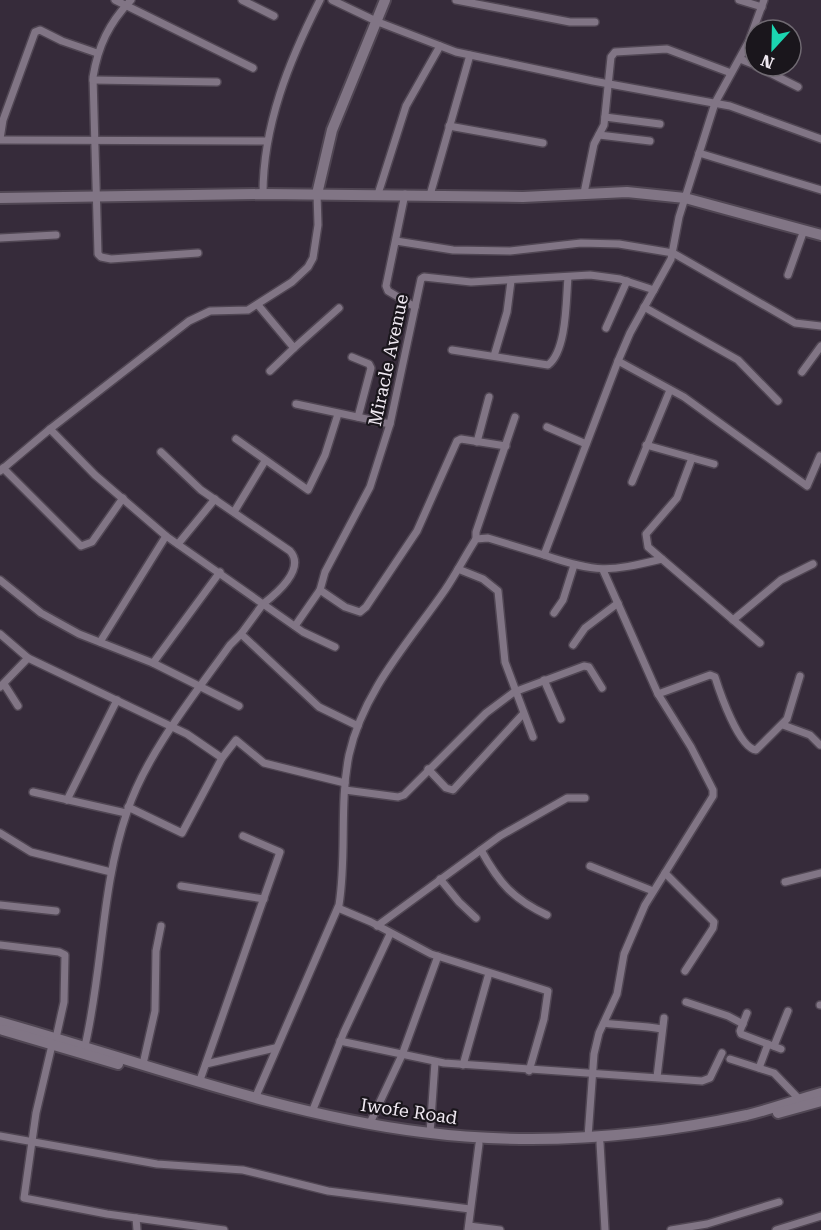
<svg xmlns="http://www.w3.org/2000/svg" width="821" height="1230" viewBox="0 0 821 1230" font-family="'Roboto Serif',serif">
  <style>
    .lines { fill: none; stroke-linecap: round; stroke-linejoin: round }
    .street-casing { stroke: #504653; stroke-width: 10 }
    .secondary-casing { stroke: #504653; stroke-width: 14 }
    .street { stroke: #817585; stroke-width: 7 }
    .secondary { stroke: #817585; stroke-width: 10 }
    .labels { text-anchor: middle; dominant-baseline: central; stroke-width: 4.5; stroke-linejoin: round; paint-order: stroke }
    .street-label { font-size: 18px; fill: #f0e9f2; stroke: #1a161c }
  </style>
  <rect width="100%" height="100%" fill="#362b3a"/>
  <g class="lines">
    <g class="street-casing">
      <g id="street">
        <polyline points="115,0 253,68"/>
        <path d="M131,0C109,23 98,46 93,77L98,254L101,257L111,259L198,253"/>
        <polyline points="242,0 274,16"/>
        <polyline points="332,0 378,22 456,52 593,81 730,106 821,139"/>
        <polyline points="456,0 570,22 595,22"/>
        <polyline points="739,0 762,7"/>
        <polyline points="740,59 755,65"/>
        <polyline points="756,66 798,87"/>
        <polyline points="93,80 217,82"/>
        <polyline points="605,117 660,124"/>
        <polyline points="449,126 543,143"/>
        <polyline points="599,135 650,141"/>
        <polyline points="0,139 3,120 35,32 40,30 62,41 97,53"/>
        <polyline points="0,140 266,141"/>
        <polyline points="699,153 821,190"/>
        <polyline points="584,193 594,144 604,125 611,57 615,52 667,49 731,73"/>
        <path d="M263,194C263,125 289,61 320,0"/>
        <polyline points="378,194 406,106 440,46"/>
        <polyline points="405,194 386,286 388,291 415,307"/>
        <polyline points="430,195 470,55"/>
        <polyline points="0,238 56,235"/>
        <polyline points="396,241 453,250 510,251 581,243 619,244 673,253 795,323 821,326"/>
        <polyline points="788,275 804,230"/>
        <polyline points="258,305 294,348 339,308"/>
        <polyline points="644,307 738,360 778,401"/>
        <polyline points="606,328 627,281"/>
        <path d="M452,350L548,365C567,351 566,299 568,277"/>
        <polyline points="494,356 507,312 511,281"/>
        <polyline points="352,357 369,364 371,368 358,417"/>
        <polyline points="618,361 684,397 807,486 820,456"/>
        <polyline points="270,371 294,348"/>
        <polyline points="802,372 821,346"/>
        <polyline points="296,404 390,424"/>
        <polyline points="547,427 586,444"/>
        <polyline points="50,429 189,321 210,311 248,310 292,282 308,267 313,258 318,225 317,194"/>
        <polyline points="236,439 308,490 325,455 338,414"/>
        <polyline points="477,442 489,397"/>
        <polyline points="646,445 714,464"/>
        <path d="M161,452L201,490L290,551C306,569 276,594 263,604L303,632L335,647"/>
        <polyline points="692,458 677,498 646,534 648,547 760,643"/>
        <polyline points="3,468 81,546 92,542 123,498"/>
        <polyline points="0,471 50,429 95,475 166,536 263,604 241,634 319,707 358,726"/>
        <polyline points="632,482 670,390"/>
        <polyline points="234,512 265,461"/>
        <polyline points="476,539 476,532 515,417"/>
        <polyline points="178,544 215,499"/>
        <path d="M544,555C597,573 608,572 662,559"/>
        <polyline points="458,569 483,579 498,591 505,662 533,737"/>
        <polyline points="0,580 41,613 79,634 153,663 239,706"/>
        <polyline points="320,590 345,607 360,612 366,607 417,531 457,441 461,439 506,446"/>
        <polyline points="554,613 563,600 574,565"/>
        <polyline points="733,620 781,580 813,564"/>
        <polyline points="295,626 320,590 325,572 370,487 390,424 421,279 424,277 471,282 590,275 620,279 654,290"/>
        <polyline points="0,634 28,658 187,734 222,758"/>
        <polyline points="100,642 166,536"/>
        <polyline points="573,645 585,628 618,603"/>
        <polyline points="153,663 220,572"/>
        <polyline points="544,680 561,719"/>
        <polyline points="4,684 18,706"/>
        <polyline points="0,687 28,658"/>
        <path d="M658,694L710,675L715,677C720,693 739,748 756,750L787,719L800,676"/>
        <polyline points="783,725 810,735 820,745"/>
        <polyline points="428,769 446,788 453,790 523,714"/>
        <polyline points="345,790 398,797 404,795 486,713 514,692 584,666 589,667 602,688"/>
        <polyline points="33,792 126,813"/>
        <polyline points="67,800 117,700"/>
        <polyline points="128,807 182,833 222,758 236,740 264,763 345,783"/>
        <polyline points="0,833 31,852 111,872"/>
        <path d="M481,850C499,883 513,899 547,915"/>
        <polyline points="590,866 653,891"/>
        <polyline points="665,873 714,922 713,928 685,971"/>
        <polyline points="440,879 459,902 476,918"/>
        <polyline points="785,882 821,873"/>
        <polyline points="181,886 264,899"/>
        <polyline points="0,905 56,911"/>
        <polyline points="338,908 371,922 431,954 548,991 544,1019 529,1071"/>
        <polyline points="377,926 500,836 567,798 585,798"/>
        <polyline points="0,945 59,952 65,955 64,1002 56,1038"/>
        <polyline points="686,1002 728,1016 743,1024"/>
        <polyline points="820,1005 821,1005"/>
        <polyline points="747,1013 740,1031 741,1034 781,1049"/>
        <path d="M604,1023C625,1026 641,1025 662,1029"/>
        <polyline points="340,1041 444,1063 702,1081 710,1078 722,1053"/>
        <polyline points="52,1045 36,1113 24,1198 107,1214 224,1230"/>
        <path d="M85,1046C103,969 101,887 127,812C146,754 195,694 230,645L241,634"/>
        <polyline points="774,1046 788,1011"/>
        <polyline points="730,1059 774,1073 799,1099"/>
        <polyline points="143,1064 155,1011 156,951 161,926"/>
        <polyline points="206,1064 275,1048"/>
        <polyline points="463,1065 489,973"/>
        <polyline points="759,1068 768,1044"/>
        <polyline points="657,1077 664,1018"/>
        <polyline points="200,1080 280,852 243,836"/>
        <path d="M256,1096L339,905C347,855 339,805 349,755C363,691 409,642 445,590C456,574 465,556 476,539L488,538L544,555L618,361L630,333L671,259L679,217L715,103L749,41L764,0"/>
        <polyline points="312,1112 344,1032 390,934"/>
        <polyline points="370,1123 402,1055 438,956"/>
        <polyline points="430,1133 435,1062"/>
        <polyline points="0,1136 157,1164 243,1170 328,1191 470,1209"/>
        <polyline points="588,1137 594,1054 599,1033 617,994 624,954 645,905 713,796 713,790 691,747 658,694 603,570"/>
        <polyline points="600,1143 605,1230"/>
        <polyline points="136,1218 137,1230"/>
        <polyline points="469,1226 500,1230"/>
        <polyline points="468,1230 479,1144"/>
        <polyline points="671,1230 707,1224 779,1202"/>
        <polyline points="776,1230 821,1216"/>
      </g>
    </g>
    <g class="secondary-casing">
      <g id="secondary">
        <polyline points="317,194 332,130 385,0"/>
        <polyline points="0,198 263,194 523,197 627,192 685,198 821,235"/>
        <path d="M0,1022C139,1061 278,1114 422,1132C530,1146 640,1138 747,1115C772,1109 796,1100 821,1093"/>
        <polyline points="3,1030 118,1064"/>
        <polyline points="778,1113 821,1101"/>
      </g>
    </g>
    <use href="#street" class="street"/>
    <use href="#secondary" class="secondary"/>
  </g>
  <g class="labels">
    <g class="street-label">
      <text transform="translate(388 360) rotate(-78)">Miracle Avenue</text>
      <text transform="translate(409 1111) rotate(8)">Iwofe Road</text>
    </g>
  </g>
  <g transform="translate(773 48) rotate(202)"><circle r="28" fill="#1a161c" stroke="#706a72" stroke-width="1.5"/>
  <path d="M0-4.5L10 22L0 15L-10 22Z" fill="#1bd5b1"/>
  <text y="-9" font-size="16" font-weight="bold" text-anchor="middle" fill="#f0e9f2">N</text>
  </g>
</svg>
